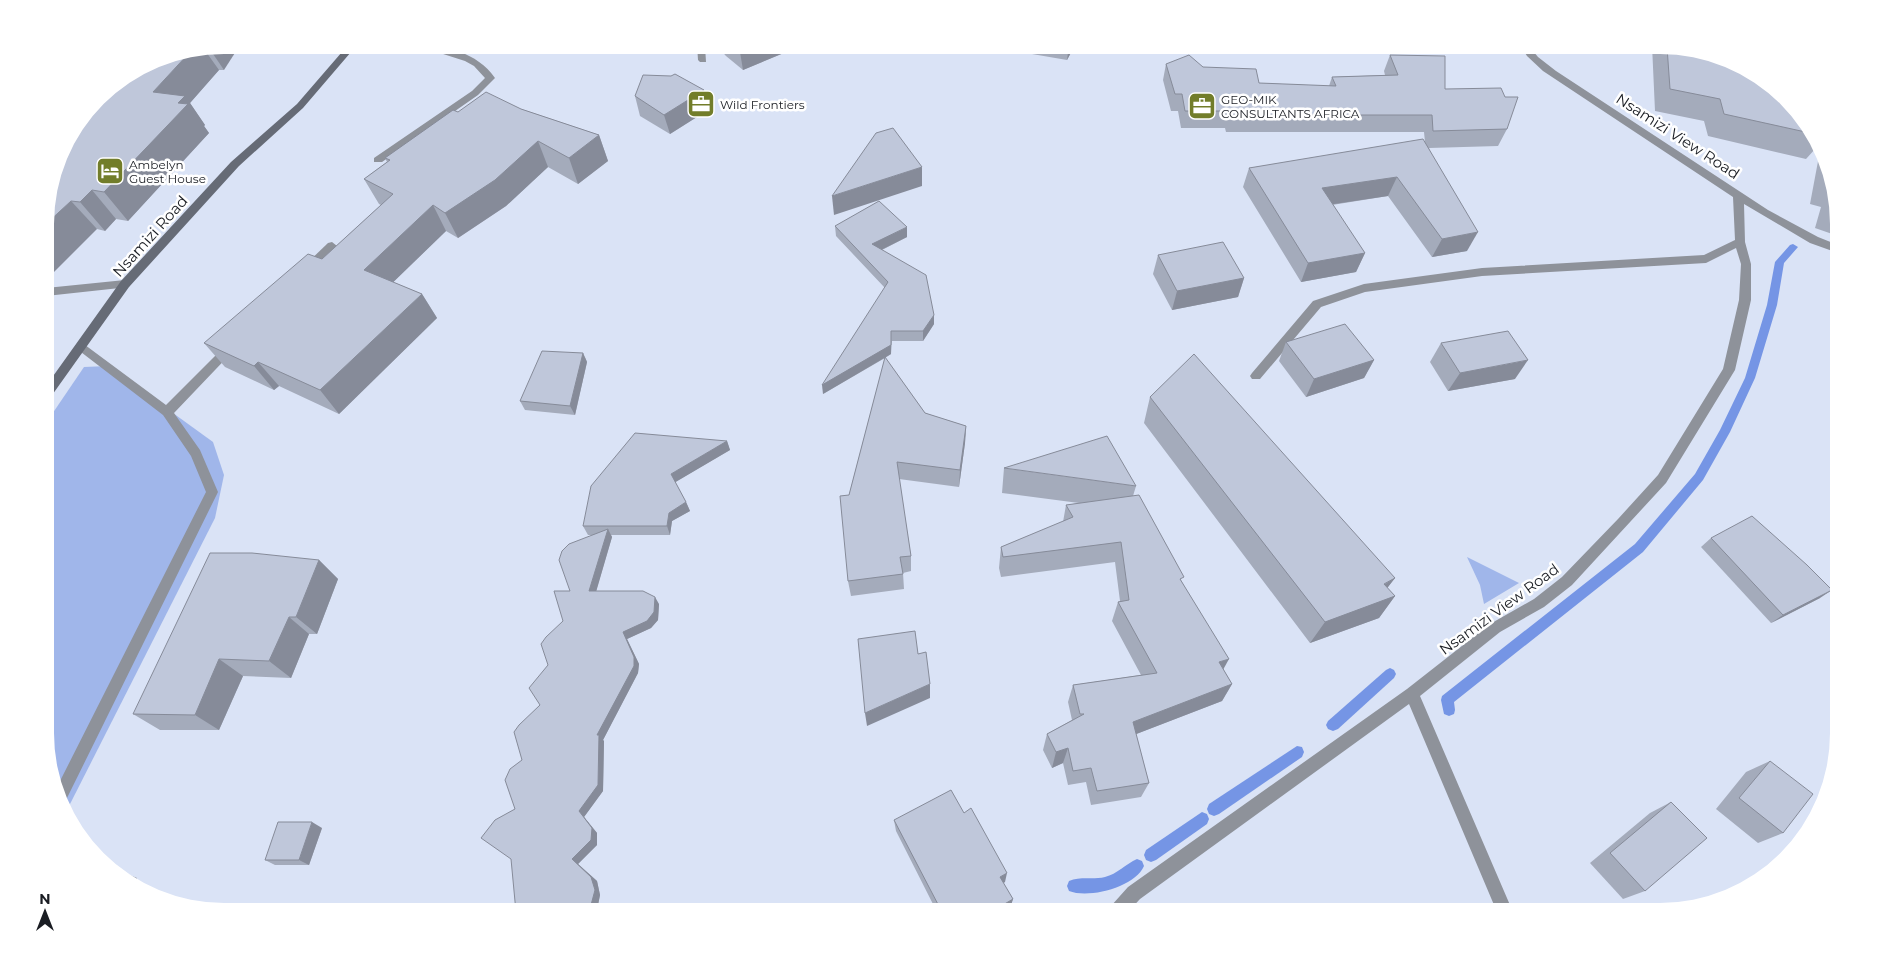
<svg xmlns="http://www.w3.org/2000/svg" width="1884" height="957" viewBox="0 0 1884 957" font-family="Montserrat,sans-serif">
  <style>
    .green { fill: #a0b6ea }
    .lines { fill: none; stroke-linecap: round; stroke-linejoin: round }
    .stream { fill: #7595e5; fill-rule: evenodd }
    .street { fill: #8e929a; fill-rule: evenodd }
    .secondary { fill: #666b76; fill-rule: evenodd }
    .wall { fill: #a4abbb }
    .shaded-wall { fill: #868b99 }
    .building { fill: #bfc7da; stroke: #868b99 }
    .labels { text-anchor: middle; dominant-baseline: central; stroke-width: 5; stroke-linejoin: round; paint-order: stroke }
    .far-poi-label { font-size: 12px; fill: #1a1d23; stroke: #fff; text-anchor: start }
    .street-label { font-size: 15px; fill: #1a1d23; stroke: #fff }
  </style>
  <rect width="100%" height="100%" fill="#dae3f6"/>
  <g class="green">
    <polygon points="108,366 213,442 224,475 215,518 68,808 47,757 46,423 84,367"/>
    <polygon points="1467,557 1519,583 1484,604 1480,585"/>
  </g>
  <g class="lines">
    <g class="stream">
      <polygon points="1793,244 1798,247 1784,263 1777,305 1755,378 1730,432 1703,480 1643,552 1454,702 1455,710 1454,714 1449,716 1444,714 1441,700 1442,696 1635,544 1695,474 1720,430 1745,378 1767,305 1775,262 1790,245"/>
      <polygon points="1390,668 1394,670 1396,674 1394,678 1338,729 1333,731 1328,729 1326,725 1328,721 1386,670"/>
      <polygon points="1297,746 1302,747 1304,752 1302,757 1219,814 1214,816 1209,814 1207,809 1209,804"/>
      <polygon points="1202,812 1207,814 1209,819 1207,824 1156,860 1151,862 1146,860 1144,855 1146,850"/>
      <path d="M1137,859L1142,861L1144,866C1135,887 1089,899 1069,891L1067,886L1069,881C1080,876 1093,880 1105,877C1117,874 1126,864 1137,859Z"/>
    </g>
    <g class="street">
      <path d="M415,45C445,45 477,52 495,78L478,95L382,162H374V158L472,91L485,78L474,66L465,61Z"/>
      <polygon points="697,45 705,45 706,62 700,62 698,60"/>
      <polygon points="1520,45 1528,45 1538,57 1556,71 1768,210 1818,237 1838,245 1838,253 1810,243 1744,204 1745,242 1751,264 1751,300 1735,370 1666,483 1572,585 1544,607 1500,632 1420,696 1513,912 1497,912 1409,704 1140,899 1128,912 1109,912 1111,906 1128,887 1407,689 1490,624 1534,599 1562,577 1618,519 1658,475 1723,369 1739,300 1741,264 1736,248 1706,263 1482,276 1365,292 1321,307 1260,379 1252,379 1250,376 1252,373 1313,301 1364,284 1482,268 1704,255 1735,240 1733,197 1543,71 1527,56"/>
      <polygon points="332,242 337,246 336,249 311,273 303,273 302,270 303,267 328,243"/>
      <polygon points="125,280 129,281 130,284 129,287 46,296 46,288"/>
      <polygon points="81,342 166,405 226,345 234,345 236,348 174,413 200,450 218,492 67,798 64,800 58,785 206,492 191,456 163,415 77,349 75,346"/>
    </g>
    <polygon class="secondary" points="348,45 357,45 303,108 239,166 129,287 50,398 46,400 46,386 121,281 231,162 297,104"/>
  </g>
  <g class="wall">
    <polygon points="224,45 224,70 219,70 190,103 205,125 204,126 209,133 128,221 116,219 105,231 97,229 45,212 156,58"/>
    <polygon points="716,45 803,45 743,70 726,56"/>
    <polygon points="1032,45 1075,45 1067,60 1032,54"/>
    <polygon points="1652,45 1660,45 1739,63 1802,115 1816,148 1806,159 1708,136 1704,121 1655,111"/>
    <polygon points="1390,55 1507,129 1498,146 1429,148 1467,251 1432,257 1388,196 1332,205 1365,253 1356,272 1301,282 1243,187 1249,168 1425,142 1424,132 1226,132 1225,128 1181,128 1178,111 1171,111 1163,80 1166,64 1203,67 1259,83 1329,86 1332,77 1385,75 1384,71"/>
    <polygon points="704,90 708,110 670,134 640,116 635,96"/>
    <polygon points="521,109 599,135 608,161 578,184 548,167 506,206 458,238 446,231 393,282 422,294 437,318 339,414 279,386 274,390 225,367 204,343 322,259 381,205 379,204 364,179 387,162 385,158 458,112"/>
    <polygon points="1819,156 1838,201 1838,236 1815,228 1821,207 1810,204"/>
    <polygon points="835,226 907,237 882,250 934,315 934,324 923,341 892,341 891,354 885,358 925,413 966,426 965,443 959,487 899,479 911,556 911,571 903,573 904,589 851,596 848,581 849,495 885,358 823,394 885,288 836,236"/>
    <polygon points="1158,255 1244,278 1238,297 1172,310 1153,274"/>
    <polygon points="1286,342 1374,360 1364,378 1306,397 1279,361"/>
    <polygon points="1441,343 1515,379 1448,391 1430,362"/>
    <polygon points="583,353 587,362 575,415 525,410 520,401"/>
    <polygon points="1150,397 1395,578 1387,588 1395,596 1379,618 1310,643 1144,423"/>
    <polygon points="727,441 730,450 675,482 686,502 690,511 672,521 670,535 611,535 612,537 596,591 659,604 658,620 651,628 627,639 639,664 638,673 603,740 604,741 603,791 584,817 597,833 597,845 578,864 597,881 600,895 597,910 515,809 522,760 540,705 548,665 563,621 570,591 592,535 588,535 583,526"/>
    <polygon points="1004,468 1136,486 1133,496 1182,582 1223,669 1232,684 1222,701 1136,734 1149,783 1141,797 1091,805 1086,782 1068,785 1063,763 1052,768 1043,750 1047,734 1072,720 1068,702 1073,685 1141,675 1112,621 1118,602 1120,601 1115,562 1001,577 999,568 1001,547 1063,522 1066,505 1079,503 1002,493"/>
    <polygon points="1711,538 1820,598 1771,623 1701,547"/>
    <polygon points="319,560 338,579 317,634 309,634 291,678 243,676 219,730 160,730 133,714"/>
    <polygon points="1770,761 1783,833 1758,843 1716,809 1746,772"/>
    <polygon points="1671,802 1645,891 1623,899 1590,863 1650,813"/>
    <polygon points="964,813 1005,882 1003,883 1013,899 1010,908 1004,912 937,912 896,831 894,820"/>
    <polygon points="322,828 309,865 275,865 265,860"/>
  </g>
  <g class="shaded-wall">
    <polygon points="224,45 240,45 224,70 209,48"/>
    <polygon points="757,45 803,45 743,70 740,52"/>
    <polygon points="1069,45 1075,45 1067,60"/>
    <polygon points="204,49 219,70 190,103 205,125 204,126 209,133 128,221 104,192 153,92 190,52"/>
    <polygon points="704,90 708,110 670,134 664,115"/>
    <polygon points="599,135 608,161 578,184 569,158"/>
    <polygon points="538,141 548,167 506,206 458,238 445,213"/>
    <polygon points="922,167 922,186 834,215 832,196"/>
    <polygon points="1397,177 1388,196 1314,207 1322,188"/>
    <polygon points="92,190 116,219 105,231 80,202"/>
    <polygon points="71,201 97,229 46,280 45,225"/>
    <polygon points="433,205 446,231 380,295 364,270"/>
    <polygon points="907,227 907,237 873,254 872,244"/>
    <polygon points="1478,232 1467,251 1432,257 1442,239"/>
    <polygon points="1365,253 1356,272 1301,282 1308,263"/>
    <polygon points="1244,278 1238,297 1172,310 1177,291"/>
    <polygon points="422,294 437,318 339,414 320,390"/>
    <polygon points="934,315 934,324 923,341 923,331"/>
    <polygon points="891,331 891,354 823,394 822,385"/>
    <polygon points="583,353 587,362 575,415 570,406"/>
    <polygon points="1374,360 1364,378 1306,397 1314,379"/>
    <polygon points="1528,360 1515,379 1448,391 1460,373"/>
    <polygon points="258,362 279,386 274,390 254,366"/>
    <polygon points="966,426 965,443 959,487 960,470"/>
    <polygon points="727,441 730,450 674,483 671,474"/>
    <polygon points="686,502 690,511 672,521 670,535 667,526 669,513"/>
    <polygon points="608,529 612,537 594,599 589,591"/>
    <polygon points="319,560 338,579 317,634 296,617"/>
    <polygon points="1395,578 1378,600 1395,596 1379,618 1310,643 1325,622"/>
    <polygon points="1832,590 1820,598 1771,623 1783,615"/>
    <polygon points="655,597 659,604 658,620 651,628 627,639 639,664 638,673 603,740 604,741 603,791 584,817 597,833 597,845 578,864 597,881 600,895 597,910 595,912 585,912 572,859 579,811 597,735 623,632"/>
    <polygon points="289,617 309,634 291,678 269,661"/>
    <polygon points="219,659 243,676 219,730 195,715"/>
    <polygon points="1229,659 1219,677 1219,662"/>
    <polygon points="930,684 930,698 867,726 865,713"/>
    <polygon points="1232,684 1222,701 1126,738 1133,722"/>
    <polygon points="1068,748 1063,763 1052,768 1056,752"/>
    <polygon points="312,822 322,828 309,865 299,860"/>
    <polygon points="117,870 137,878 134,885"/>
    <polygon points="1007,873 1005,882 998,886 1000,877"/>
    <polygon points="1013,899 1010,908 1004,912 991,912"/>
  </g>
  <g class="building">
    <polygon points="731,45 757,45 740,52"/>
    <polygon points="1667,47 1739,63 1802,115 1810,133 1724,114 1720,99 1670,89"/>
    <polygon points="190,52 153,92 185,96 178,103 188,104 104,192 92,190 80,202 71,201 45,225 45,212 64,144 106,90 156,58"/>
    <polygon points="1189,55 1203,67 1256,69 1259,83 1336,86 1332,77 1398,75 1390,55 1445,56 1445,89 1501,88 1505,97 1518,97 1507,129 1433,131 1432,115 1231,115 1230,111 1185,111 1182,94 1175,94 1166,64"/>
    <polygon points="675,74 704,90 664,115 635,96 643,75 671,76"/>
    <polygon points="486,92 521,109 599,135 569,158 538,141 495,180 445,213 433,205 364,270 422,294 320,390 258,362 254,366 204,343 308,254 322,259 393,194 364,179 390,160 385,158 453,110 458,112"/>
    <polygon points="893,128 922,167 832,196 876,133"/>
    <polygon points="1423,139 1478,232 1442,239 1397,177 1322,188 1365,253 1308,263 1249,168"/>
    <polygon points="1828,178 1832,187 1827,185"/>
    <polygon points="1836,196 1838,201 1838,211 1832,210"/>
    <polygon points="879,201 907,227 872,244 926,275 934,315 923,331 891,331 891,345 822,385 888,282 835,226"/>
    <polygon points="1223,242 1244,278 1177,291 1158,255"/>
    <polygon points="1345,324 1374,360 1314,379 1286,342"/>
    <polygon points="1508,331 1528,360 1460,373 1441,343"/>
    <polygon points="542,351 583,353 570,406 520,401"/>
    <polygon points="1194,354 1395,578 1384,584 1395,596 1325,622 1150,397"/>
    <polygon points="885,357 925,413 966,426 960,470 897,462 911,556 900,557 903,574 848,581 840,496 849,495"/>
    <polygon points="635,433 727,441 671,474 686,502 669,513 667,526 583,526 591,486"/>
    <polygon points="1107,436 1136,486 1004,468"/>
    <polygon points="1139,495 1184,577 1180,579 1229,659 1219,662 1232,684 1133,722 1149,783 1097,791 1091,768 1073,771 1068,748 1056,752 1047,734 1084,714 1080,714 1073,685 1157,673 1118,602 1129,600 1121,542 1003,557 1001,547 1073,517 1066,505"/>
    <polygon points="1752,516 1807,565 1832,590 1783,615 1711,538"/>
    <polygon points="608,529 589,591 643,591 655,597 654,612 647,621 623,632 634,657 634,666 597,735 599,735 598,785 579,811 592,828 591,840 572,859 591,877 595,890 591,905 585,912 516,912 511,859 481,838 495,820 515,809 505,780 510,769 522,760 514,732 519,725 540,705 529,688 548,665 541,644 546,637 563,621 554,591 570,591 559,560 562,551 569,544"/>
    <polygon points="210,553 252,553 319,560 296,617 289,617 269,661 219,659 195,715 133,714"/>
    <polygon points="915,631 918,654 926,652 930,684 865,713 858,639"/>
    <polygon points="1770,761 1813,794 1783,833 1739,798"/>
    <polygon points="951,790 964,813 971,808 1007,873 1000,877 1013,899 991,912 942,912 894,820"/>
    <polygon points="1671,802 1707,838 1645,891 1610,853"/>
    <polygon points="278,822 312,822 299,860 265,860"/>
  </g>
  <defs>
    <g id="office-square" transform="scale(1.4375)"><rect x="-9" y="-9" width="18" height="18" rx="4" fill="#727d2a" stroke="#fff"/><path d="M-6-3h4V-5.5h4V-3h4V5H-6ZM-1-4.5V-3h2v-1.5ZM-6 0V1H6V0Z" fill="#fff"/></g>
    <g id="hotel-square" transform="scale(1.4375)"><rect x="-9" y="-9" width="18" height="18" rx="4" fill="#727d2a" stroke="#fff"/><path d="M-6-4.5h1.5V1H6V5H4.5V3h-9V5H-6ZM-4 0a1.8 1.8 0 1 1 3.6 0ZM.5 0V-2.5h3Q6-2.5 6 0Z" fill="#fff"/></g>
  </defs>
  <g fill-rule="evenodd">
    <use href="#office-square" x="701" y="104"/>
    <use href="#office-square" x="1202" y="106"/>
    <use href="#hotel-square" x="110" y="171"/>
  </g>
  <g class="labels">
    <g class="far-poi-label">
      <text x="1221" y="99">GEO-MIK<tspan x="1221" dy="14">CONSULTANTS AFRICA</tspan></text>
      <text x="720" y="104">Wild Frontiers</text>
      <text x="129" y="164">Ambelyn<tspan x="129" dy="14">Guest House</tspan></text>
    </g>
    <g class="street-label">
      <text transform="translate(1678 136) rotate(33)">Nsamizi View Road</text>
      <text transform="translate(150 236) rotate(-48)">Nsamizi Road</text>
      <text transform="translate(1499 609) rotate(-36)">Nsamizi View Road</text>
    </g>
  </g>
  <path d="M0 0H1884V957H0ZM224 54H1660A170 170 0 0 1 1830 224V733A170 170 0 0 1 1660 903H224A170 170 0 0 1 54 733V224A170 170 0 0 1 224 54Z" fill="#fff" fill-rule="evenodd"/>
  <g transform="translate(45 912)" stroke="#ffffff" stroke-width="4" paint-order="stroke">
  <path d="M0-4L9 19L0 12L-9 19Z" fill="#1a1d23"/>
  <text y="-8" font-size="14" font-weight="bold" text-anchor="middle" fill="#1a1d23">N</text>
  </g>
</svg>
